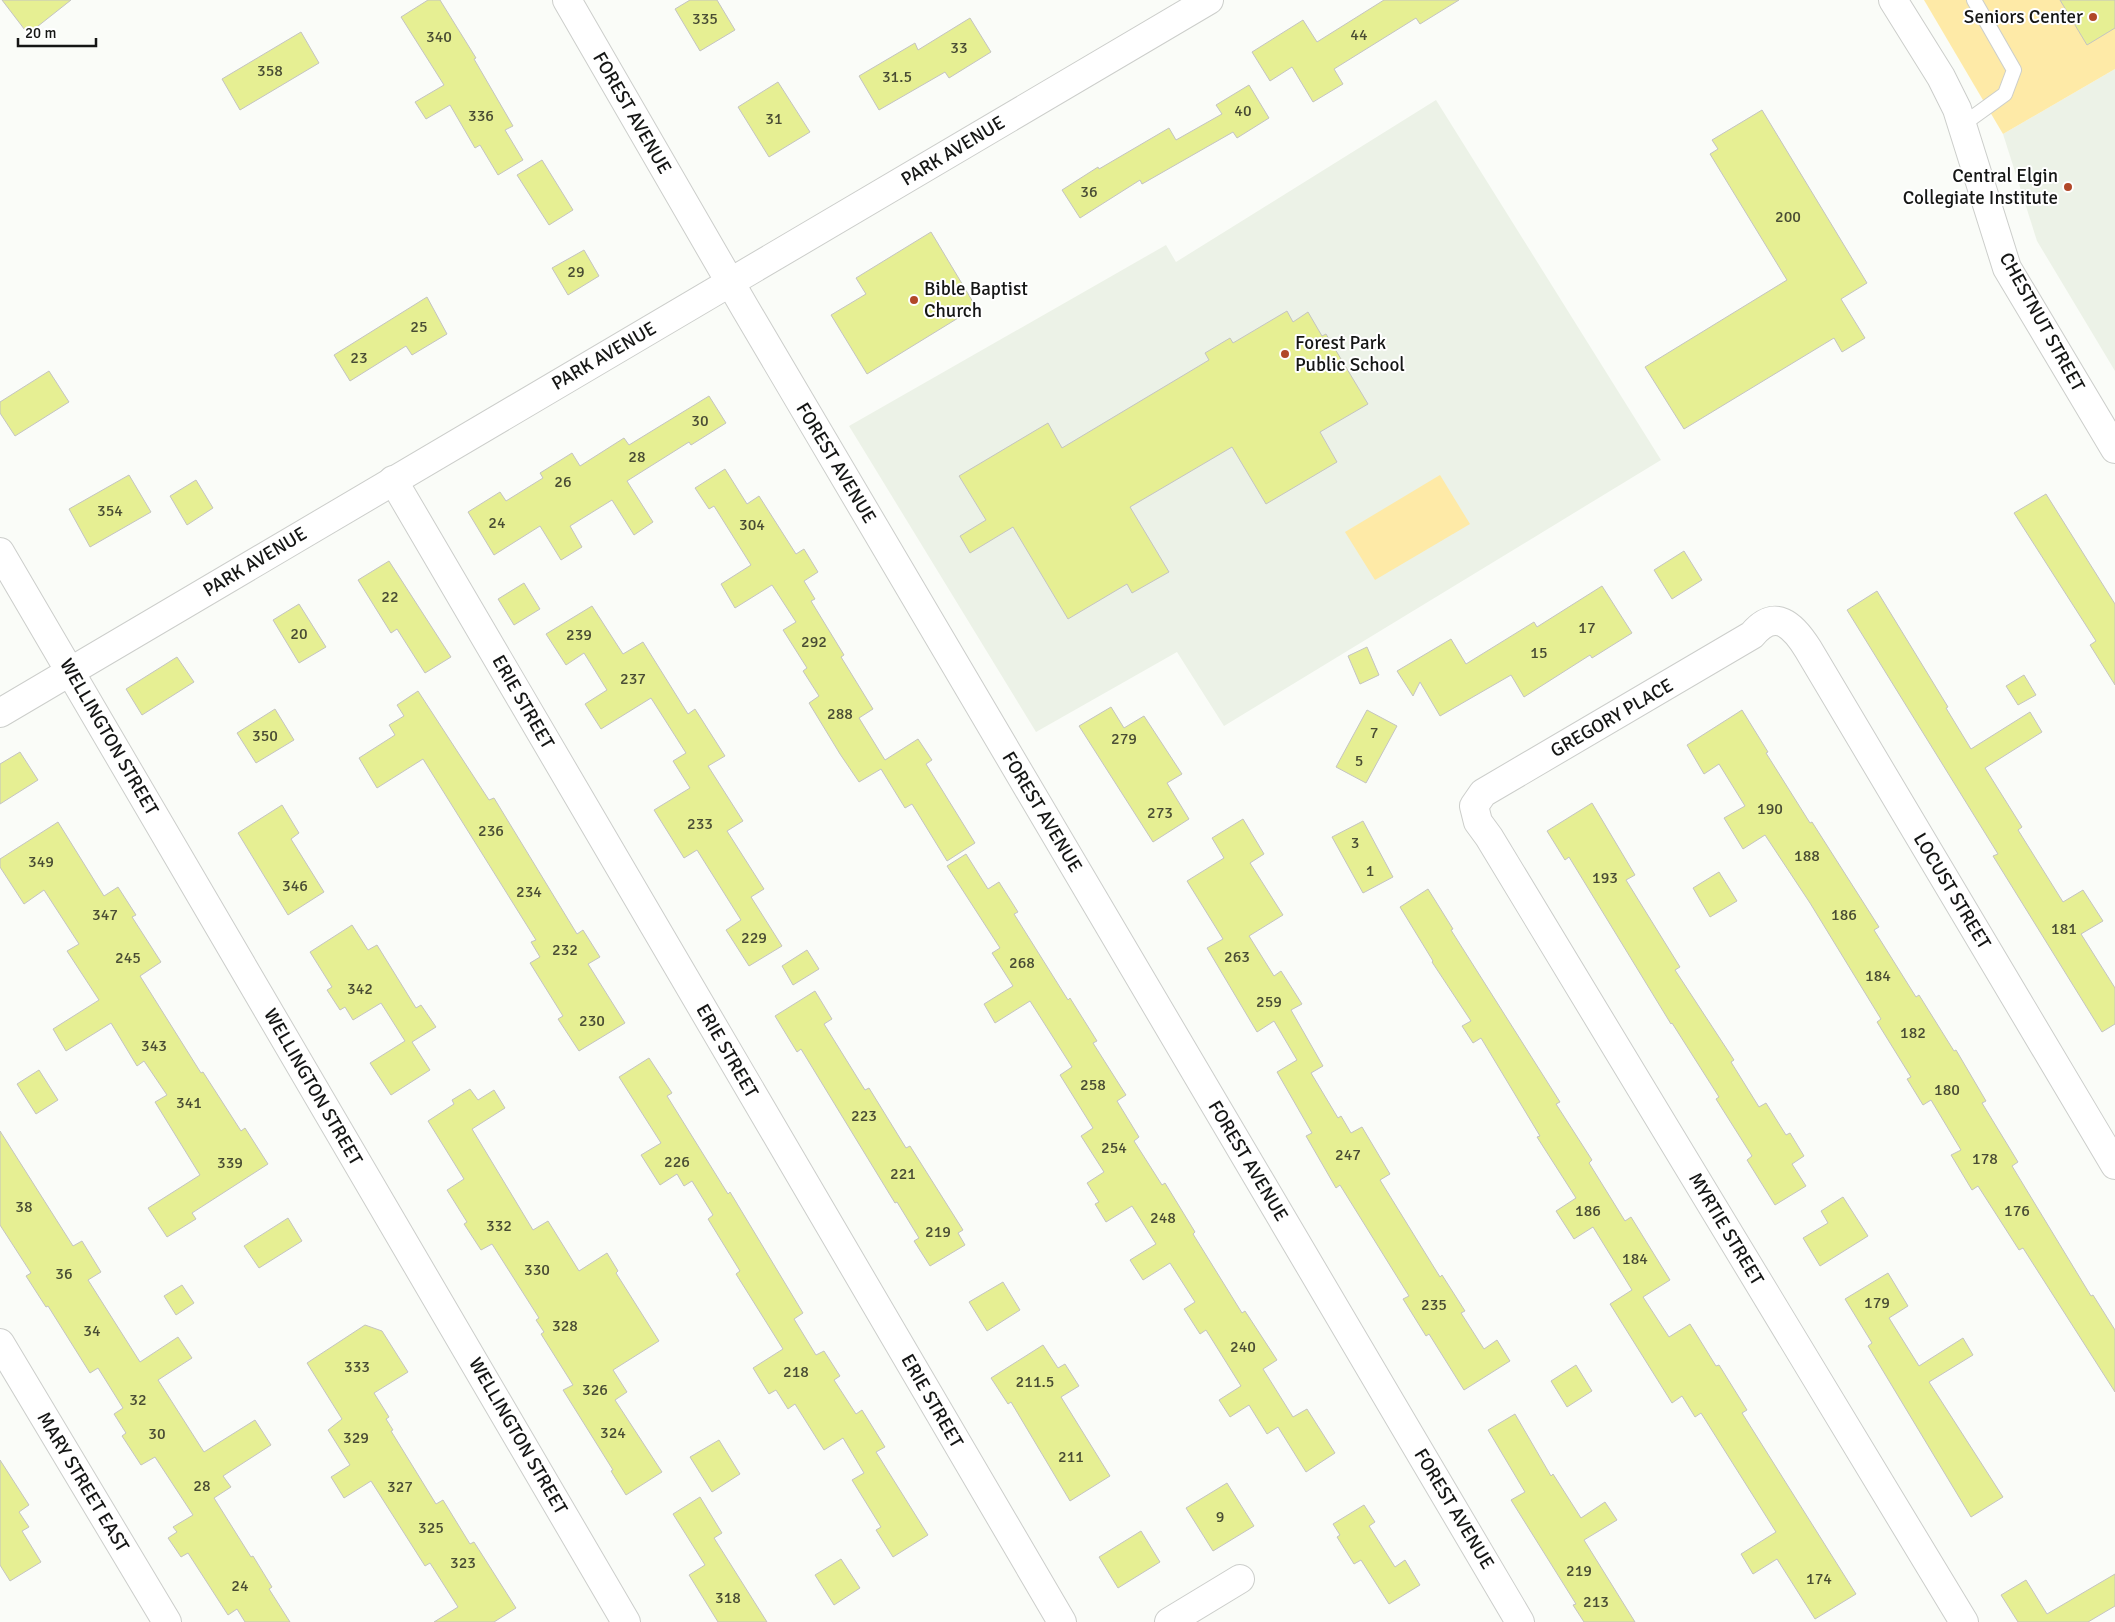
<svg xmlns="http://www.w3.org/2000/svg" width="2115" height="1622" viewBox="0 0 2115 1622" font-family="Signika,sans-serif">
  <style>
    .built { fill: #ecf2e7 }
    .green { fill: #feeaa7 }
    .building { fill: #e6ef93; stroke: #c4c4c1 }
    .lines { fill: none; stroke-linecap: round; stroke-linejoin: round }
    .service-casing { stroke: #cccecb; stroke-width: 16 }
    .minor-casing { stroke: #cccecb; stroke-width: 30 }
    .tertiary-casing { stroke: #cccecb; stroke-width: 30 }
    .service { stroke: #fff; stroke-width: 14 }
    .minor { stroke: #fff; stroke-width: 28 }
    .tertiary { stroke: #fff; stroke-width: 28 }
    .poi-dot { fill: #b14828; stroke: #fff; stroke-width: 2 }
    .labels { text-anchor: middle; dominant-baseline: central; stroke-width: 4; stroke-linejoin: round; paint-order: stroke }
    .number-label { font-size: 16px; fill: #494c34 }
    .poi-label { font-size: 19px; fill: #151615; stroke: #fff; text-anchor: end }
    .street-label { font-size: 19px; fill: #151615; stroke: #fff }
  </style>
  <rect width="100%" height="100%" fill="#fafcf8"/>
  <g class="built">
    <polygon points="2115,69 2115,371 2037,241 2003,134"/>
    <polygon points="1436,100 1661,460 1224,726 1177,652 1036,732 849,426 1166,245 1176,262"/>
  </g>
  <g class="green">
    <polygon points="1924,0 2115,0 2115,69 2003,134"/>
    <polygon points="1440,475 1470,524 1375,580 1345,532"/>
  </g>
  <g class="building">
    <polygon points="2,0 71,0 28,34"/>
    <polygon points="428,0 440,0 476,58 474,59 513,126 505,130 523,160 498,175 480,145 475,148 450,105 426,119 415,102 444,85 401,17"/>
    <polygon points="690,0 717,0 735,30 700,51 675,9"/>
    <polygon points="1384,0 1459,0 1420,24 1416,18 1334,69 1343,84 1313,102 1292,67 1270,81 1252,52 1303,20 1317,42"/>
    <polygon points="2060,0 2115,0 2115,28 2087,45"/>
    <polygon points="970,18 991,52 949,78 945,72 879,110 859,76 915,43 918,50"/>
    <polygon points="301,32 319,63 240,110 222,79"/>
    <polygon points="778,82 810,132 769,157 738,107"/>
    <polygon points="1249,85 1269,118 1237,138 1233,132 1142,184 1140,180 1080,218 1062,190 1098,167 1099,169 1169,128 1176,140 1222,114 1216,105"/>
    <polygon points="1762,110 1867,283 1841,299 1865,338 1842,352 1834,338 1684,429 1645,367 1787,280 1710,154 1718,149 1712,140"/>
    <polygon points="542,160 573,210 549,225 517,175"/>
    <polygon points="931,232 976,307 867,374 831,315 866,294 856,278"/>
    <polygon points="584,250 599,276 568,295 552,268"/>
    <polygon points="427,297 447,334 412,355 406,346 350,381 334,355"/>
    <polygon points="1287,311 1293,322 1308,312 1322,336 1326,334 1368,404 1320,432 1337,462 1266,504 1232,447 1130,507 1169,572 1132,593 1127,584 1068,619 1013,527 970,553 960,536 986,520 959,476 1048,423 1062,448 1209,360 1205,353 1230,338 1233,343"/>
    <polygon points="49,371 69,402 15,436 0,413 0,402"/>
    <polygon points="709,396 726,423 691,445 689,442 627,481 653,522 634,535 612,500 570,526 582,547 561,560 540,526 494,555 468,512 500,492 506,501 543,478 540,473 572,453 580,466 624,438 629,445"/>
    <polygon points="725,469 747,504 759,496 796,554 804,549 818,572 804,581 815,599 811,601 844,655 841,657 873,709 859,718 885,760 918,739 932,760 926,764 975,843 947,861 912,804 905,808 881,769 859,782 840,754 809,703 819,696 803,671 807,668 783,630 796,622 772,585 735,608 721,584 751,565 714,506 709,509 695,488"/>
    <polygon points="129,475 151,512 90,547 69,509"/>
    <polygon points="196,480 213,508 187,525 170,496"/>
    <polygon points="2046,494 2115,604 2115,685 2090,645 2096,641 2014,513"/>
    <polygon points="1684,551 1702,580 1672,599 1654,570"/>
    <polygon points="389,561 451,657 425,673 397,629 391,633 358,580"/>
    <polygon points="524,583 540,609 514,625 498,599"/>
    <polygon points="1602,586 1632,633 1592,658 1590,655 1524,697 1511,675 1440,716 1420,682 1413,696 1397,671 1451,639 1466,664 1534,622 1537,627"/>
    <polygon points="1877,591 1926,671 1948,707 1946,708 1971,749 2030,712 2042,732 1985,768 2022,827 2018,830 2063,902 2083,890 2103,921 2081,934 2115,988 2115,1024 2102,1032 1993,856 1998,854 1847,610"/>
    <polygon points="299,604 326,647 299,663 273,620"/>
    <polygon points="592,606 623,654 643,642 688,714 695,709 725,756 708,766 743,821 727,831 764,889 751,897 782,946 749,966 726,930 741,920 697,850 684,858 654,810 690,788 673,761 686,753 651,698 601,729 585,704 607,690 584,653 566,665 546,634"/>
    <polygon points="1367,647 1379,675 1360,684 1348,656"/>
    <polygon points="177,657 194,682 142,715 126,689"/>
    <polygon points="2024,675 2036,695 2018,705 2006,686"/>
    <polygon points="418,691 489,800 494,798 577,934 583,930 600,957 588,964 625,1023 579,1051 558,1019 563,1016 530,963 540,957 531,942 536,940 423,759 377,788 359,758 395,735 389,725 404,716 397,705"/>
    <polygon points="1111,707 1124,728 1144,716 1182,774 1167,783 1189,819 1153,842 1079,726"/>
    <polygon points="275,709 294,740 256,763 237,733"/>
    <polygon points="1367,710 1397,726 1366,783 1336,767"/>
    <polygon points="1742,710 1768,752 1766,753 1810,823 1812,822 1879,927 1874,930 1916,997 1919,995 1954,1051 1956,1050 1986,1101 1982,1103 2018,1162 2012,1166 2091,1296 2093,1295 2115,1330 2115,1392 2023,1248 2019,1250 1978,1186 1972,1190 1951,1155 1961,1150 1931,1100 1923,1105 1907,1079 1911,1077 1877,1022 1881,1019 1810,903 1765,835 1743,849 1724,818 1745,806 1719,764 1704,774 1687,745"/>
    <polygon points="20,752 38,780 0,804 0,764"/>
    <polygon points="1592,803 1635,875 1626,880 1680,967 1675,970 1734,1060 1731,1062 1759,1107 1766,1103 1786,1135 1790,1133 1804,1156 1792,1164 1806,1186 1775,1205 1747,1160 1752,1156 1716,1099 1719,1097 1672,1023 1671,1024 1569,857 1565,860 1547,831"/>
    <polygon points="282,805 299,833 291,839 324,892 288,915 238,833"/>
    <polygon points="1243,819 1264,854 1250,863 1283,915 1249,936 1274,976 1281,971 1302,1004 1291,1010 1323,1066 1311,1073 1338,1118 1341,1116 1351,1133 1362,1127 1390,1174 1380,1180 1440,1277 1442,1275 1465,1311 1461,1313 1484,1349 1497,1340 1510,1361 1464,1390 1429,1334 1426,1336 1403,1299 1409,1296 1340,1185 1336,1188 1306,1136 1312,1133 1277,1072 1297,1060 1274,1021 1257,1032 1207,948 1223,939 1187,881 1224,858 1212,838"/>
    <polygon points="1363,821 1393,877 1363,893 1332,837"/>
    <polygon points="58,822 104,896 118,887 136,915 132,917 161,962 140,976 201,1073 203,1072 241,1131 245,1128 268,1164 192,1213 196,1219 167,1237 148,1208 200,1175 155,1102 167,1095 144,1061 137,1066 111,1023 66,1051 53,1029 99,1000 67,951 79,944 44,890 24,904 0,867 0,859"/>
    <polygon points="966,854 988,889 999,882 1018,912 1014,914 1068,1000 1070,998 1097,1041 1093,1043 1126,1095 1117,1101 1139,1137 1134,1141 1162,1185 1165,1183 1195,1232 1193,1234 1242,1313 1245,1311 1277,1360 1263,1369 1293,1417 1307,1409 1335,1453 1306,1472 1278,1427 1267,1434 1249,1405 1230,1417 1219,1400 1241,1386 1206,1330 1200,1334 1184,1309 1195,1302 1170,1263 1143,1280 1130,1260 1156,1244 1132,1206 1106,1222 1095,1204 1099,1202 1087,1183 1104,1172 1081,1136 1093,1128 1060,1075 1072,1067 1030,1001 995,1023 984,1004 1013,986 992,953 1000,948 947,866"/>
    <polygon points="1719,872 1737,901 1710,917 1693,888"/>
    <polygon points="1428,889 1453,929 1451,930 1560,1102 1556,1104 1592,1160 1589,1163 1625,1221 1631,1217 1670,1280 1643,1297 1669,1337 1690,1324 1716,1366 1719,1365 1747,1410 1742,1413 1856,1594 1815,1619 1777,1559 1753,1574 1741,1554 1776,1532 1701,1413 1695,1417 1682,1396 1672,1403 1610,1304 1632,1290 1593,1227 1574,1239 1556,1211 1576,1198 1537,1137 1540,1136 1481,1038 1473,1043 1462,1026 1471,1021 1432,962 1433,961 1400,907"/>
    <polygon points="352,925 368,950 377,945 416,1008 421,1005 436,1027 412,1042 430,1070 391,1095 370,1063 405,1041 381,1003 353,1020 345,1007 340,1010 327,990 332,987 310,952"/>
    <polygon points="807,950 819,969 793,985 782,966"/>
    <polygon points="815,991 832,1019 824,1024 865,1090 869,1088 906,1148 910,1146 963,1230 958,1233 965,1245 930,1266 914,1241 919,1238 897,1202 895,1203 801,1049 797,1052 775,1016"/>
    <polygon points="649,1058 672,1093 667,1096 728,1194 730,1192 803,1313 794,1319 816,1355 824,1351 840,1376 834,1380 856,1414 862,1410 885,1447 876,1452 928,1535 893,1557 876,1530 881,1527 852,1480 864,1473 843,1438 824,1450 795,1404 788,1409 776,1390 769,1394 753,1368 783,1349 736,1274 740,1271 708,1219 713,1215 692,1181 684,1186 677,1174 660,1185 641,1155 661,1143 619,1077"/>
    <polygon points="39,1070 58,1100 36,1114 17,1084"/>
    <polygon points="470,1089 478,1100 494,1090 505,1108 472,1129 533,1230 548,1221 579,1271 607,1253 618,1271 616,1273 659,1341 613,1370 627,1392 615,1400 662,1472 626,1495 611,1471 613,1470 563,1390 573,1385 541,1334 544,1332 536,1320 539,1318 492,1244 481,1250 464,1224 467,1222 447,1190 464,1179 428,1121 454,1104 452,1100"/>
    <polygon points="0,1131 73,1246 82,1241 101,1272 88,1280 140,1362 178,1337 192,1358 158,1380 204,1452 255,1420 271,1445 223,1476 231,1487 214,1498 251,1557 253,1556 272,1587 269,1589 290,1622 245,1622 237,1609 228,1615 188,1553 181,1557 168,1538 177,1532 173,1527 193,1515 155,1457 141,1465 122,1436 126,1433 114,1414 123,1408 98,1368 90,1373 48,1306 46,1307 26,1276 31,1273 0,1225"/>
    <polygon points="1843,1197 1868,1236 1820,1266 1803,1238 1828,1223 1821,1211"/>
    <polygon points="288,1218 302,1241 259,1268 244,1246"/>
    <polygon points="1888,1273 1908,1306 1889,1318 1919,1366 1963,1338 1973,1355 1929,1382 2003,1497 1971,1517 1868,1346 1872,1343 1845,1299"/>
    <polygon points="1003,1282 1020,1310 987,1331 969,1302"/>
    <polygon points="182,1285 194,1303 176,1315 164,1296"/>
    <polygon points="365,1325 382,1331 408,1372 374,1393 389,1417 386,1419 393,1430 391,1431 436,1504 443,1500 470,1544 474,1542 516,1608 494,1622 434,1622 458,1607 430,1563 425,1566 371,1481 344,1498 331,1477 350,1465 328,1430 342,1419 307,1363"/>
    <polygon points="1043,1345 1058,1368 1065,1364 1079,1386 1061,1397 1110,1476 1070,1501 1011,1402 1008,1404 991,1378"/>
    <polygon points="1576,1365 1592,1391 1567,1407 1551,1381"/>
    <polygon points="1515,1414 1551,1476 1553,1474 1581,1518 1605,1502 1617,1520 1584,1540 1635,1622 1584,1622 1573,1605 1576,1604 1511,1500 1525,1492 1488,1430"/>
    <polygon points="719,1440 740,1474 712,1492 690,1457"/>
    <polygon points="0,1460 29,1505 19,1512 29,1527 22,1531 41,1562 10,1581 0,1565"/>
    <polygon points="1227,1483 1254,1526 1213,1551 1186,1508"/>
    <polygon points="700,1497 722,1533 714,1538 767,1622 718,1622 689,1575 705,1565 673,1514"/>
    <polygon points="1364,1505 1375,1522 1369,1526 1395,1567 1405,1560 1420,1585 1389,1604 1361,1560 1354,1564 1337,1537 1340,1535 1333,1524"/>
    <polygon points="1141,1531 1160,1562 1118,1588 1099,1557"/>
    <polygon points="841,1559 860,1588 834,1605 815,1575"/>
    <polygon points="2115,1574 2115,1606 2088,1622 2018,1622 2001,1595 2026,1580 2047,1614"/>
  </g>
  <g class="lines">
    <g class="service-casing">
      <polyline id="service" points="1962,125 2005,94 2014,70 1974,0"/>
    </g>
    <g class="minor-casing">
      <g id="minor">
        <polyline points="567,0 745,308 1520,1622"/>
        <polyline points="393,480 1062,1622"/>
        <polyline points="0,713 1209,0"/>
        <polyline points="0,1343 167,1622"/>
        <polyline points="1169,1622 1240,1579"/>
        <path d="M1964,1622L1489,837L1478,822L1474,806L1483,793L1752,635C1775,607 1793,625 1808,649L2115,1165"/>
      </g>
    </g>
    <g class="tertiary-casing">
      <g id="tertiary">
        <polyline points="1893,0 1941,77 1957,109 2007,268 2115,449"/>
        <polyline points="0,552 626,1622"/>
      </g>
    </g>
    <use href="#service" class="service"/>
    <use href="#minor" class="minor"/>
    <use href="#tertiary" class="tertiary"/>
  </g>
  <g class="poi-dot">
    <circle cx="2093" cy="17" r="5"/>
    <circle cx="2068" cy="187" r="5"/>
    <circle cx="914" cy="300" r="5"/>
    <circle cx="1285" cy="354" r="5"/>
  </g>
  <g class="labels">
    <g class="number-label">
      <text x="705" y="19">335</text>
      <text x="1359" y="35">44</text>
      <text x="439" y="37">340</text>
      <text x="959" y="48">33</text>
      <text x="270" y="71">358</text>
      <text x="897" y="77">31.5</text>
      <text x="1243" y="111">40</text>
      <text x="481" y="116">336</text>
      <text x="774" y="119">31</text>
      <text x="1089" y="192">36</text>
      <text x="1788" y="217">200</text>
      <text x="576" y="272">29</text>
      <text x="419" y="327">25</text>
      <text x="359" y="358">23</text>
      <text x="700" y="421">30</text>
      <text x="637" y="457">28</text>
      <text x="563" y="482">26</text>
      <text x="110" y="511">354</text>
      <text x="497" y="523">24</text>
      <text x="752" y="525">304</text>
      <text x="390" y="597">22</text>
      <text x="1587" y="628">17</text>
      <text x="299" y="634">20</text>
      <text x="579" y="635">239</text>
      <text x="814" y="642">292</text>
      <text x="1539" y="653">15</text>
      <text x="633" y="679">237</text>
      <text x="840" y="714">288</text>
      <text x="1374" y="733">7</text>
      <text x="265" y="736">350</text>
      <text x="1124" y="739">279</text>
      <text x="1359" y="761">5</text>
      <text x="1770" y="809">190</text>
      <text x="1160" y="813">273</text>
      <text x="700" y="824">233</text>
      <text x="491" y="831">236</text>
      <text x="1355" y="843">3</text>
      <text x="1807" y="856">188</text>
      <text x="41" y="862">349</text>
      <text x="1370" y="871">1</text>
      <text x="1605" y="878">193</text>
      <text x="295" y="886">346</text>
      <text x="529" y="892">234</text>
      <text x="105" y="915">347</text>
      <text x="1844" y="915">186</text>
      <text x="2064" y="929">181</text>
      <text x="754" y="938">229</text>
      <text x="565" y="950">232</text>
      <text x="1237" y="957">263</text>
      <text x="128" y="958">245</text>
      <text x="1022" y="963">268</text>
      <text x="1878" y="976">184</text>
      <text x="360" y="989">342</text>
      <text x="1269" y="1002">259</text>
      <text x="592" y="1021">230</text>
      <text x="1913" y="1033">182</text>
      <text x="154" y="1046">343</text>
      <text x="1093" y="1085">258</text>
      <text x="1947" y="1090">180</text>
      <text x="189" y="1103">341</text>
      <text x="864" y="1116">223</text>
      <text x="1114" y="1148">254</text>
      <text x="1348" y="1155">247</text>
      <text x="1985" y="1159">178</text>
      <text x="677" y="1162">226</text>
      <text x="230" y="1163">339</text>
      <text x="903" y="1174">221</text>
      <text x="24" y="1207">38</text>
      <text x="1588" y="1211">186</text>
      <text x="2017" y="1211">176</text>
      <text x="1163" y="1218">248</text>
      <text x="499" y="1226">332</text>
      <text x="938" y="1232">219</text>
      <text x="1635" y="1259">184</text>
      <text x="537" y="1270">330</text>
      <text x="64" y="1274">36</text>
      <text x="1877" y="1303">179</text>
      <text x="1434" y="1305">235</text>
      <text x="565" y="1326">328</text>
      <text x="92" y="1331">34</text>
      <text x="1243" y="1347">240</text>
      <text x="357" y="1367">333</text>
      <text x="796" y="1372">218</text>
      <text x="1035" y="1382">211.5</text>
      <text x="595" y="1390">326</text>
      <text x="138" y="1400">32</text>
      <text x="613" y="1433">324</text>
      <text x="157" y="1434">30</text>
      <text x="356" y="1438">329</text>
      <text x="1071" y="1457">211</text>
      <text x="202" y="1486">28</text>
      <text x="400" y="1487">327</text>
      <text x="1220" y="1517">9</text>
      <text x="431" y="1528">325</text>
      <text x="463" y="1563">323</text>
      <text x="1579" y="1571">219</text>
      <text x="1819" y="1579">174</text>
      <text x="240" y="1586">24</text>
      <text x="728" y="1598">318</text>
      <text x="1596" y="1602">213</text>
    </g>
    <g class="poi-label">
      <text x="2083" y="17">Seniors Center</text>
      <text x="2058" y="176">Central Elgin<tspan x="2058" dy="22">Collegiate Institute</tspan></text>
      <text x="924" y="289" text-anchor="start">Bible Baptist<tspan x="924" dy="22">Church</tspan></text>
      <text x="1295" y="343" text-anchor="start">Forest Park<tspan x="1295" dy="22">Public School</tspan></text>
    </g>
    <g class="street-label">
      <text transform="translate(632 113) rotate(60)">FOREST AVENUE</text>
      <text transform="translate(953 151) rotate(-31)">PARK AVENUE</text>
      <text transform="translate(2042 322) rotate(61)">CHESTNUT STREET</text>
      <text transform="translate(604 356) rotate(-30)">PARK AVENUE</text>
      <text transform="translate(836 463) rotate(59)">FOREST AVENUE</text>
      <text transform="translate(255 562) rotate(-31)">PARK AVENUE</text>
      <text transform="translate(523 702) rotate(60)">ERIE STREET</text>
      <text transform="translate(1612 718) rotate(-30)">GREGORY PLACE</text>
      <text transform="translate(109 737) rotate(60)">WELLINGTON STREET</text>
      <text transform="translate(1042 812) rotate(59)">FOREST AVENUE</text>
      <text transform="translate(1952 891) rotate(59)">LOCUST STREET</text>
      <text transform="translate(727 1051) rotate(60)">ERIE STREET</text>
      <text transform="translate(313 1087) rotate(60)">WELLINGTON STREET</text>
      <text transform="translate(1248 1161) rotate(59)">FOREST AVENUE</text>
      <text transform="translate(1726 1229) rotate(59)">MYRTIE STREET</text>
      <text transform="translate(932 1401) rotate(60)">ERIE STREET</text>
      <text transform="translate(518 1436) rotate(60)">WELLINGTON STREET</text>
      <text transform="translate(83 1482) rotate(59)">MARY STREET EAST</text>
      <text transform="translate(1454 1509) rotate(59)">FOREST AVENUE</text>
    </g>
  </g>
  <path d="M18 38v8h78v-8" fill="none" stroke="#151615" stroke-width="2.5"/>
  <text x="25" y="38" font-size="15" fill="#151615" stroke="#ffffff" stroke-width="4" paint-order="stroke">20 m</text>
</svg>
